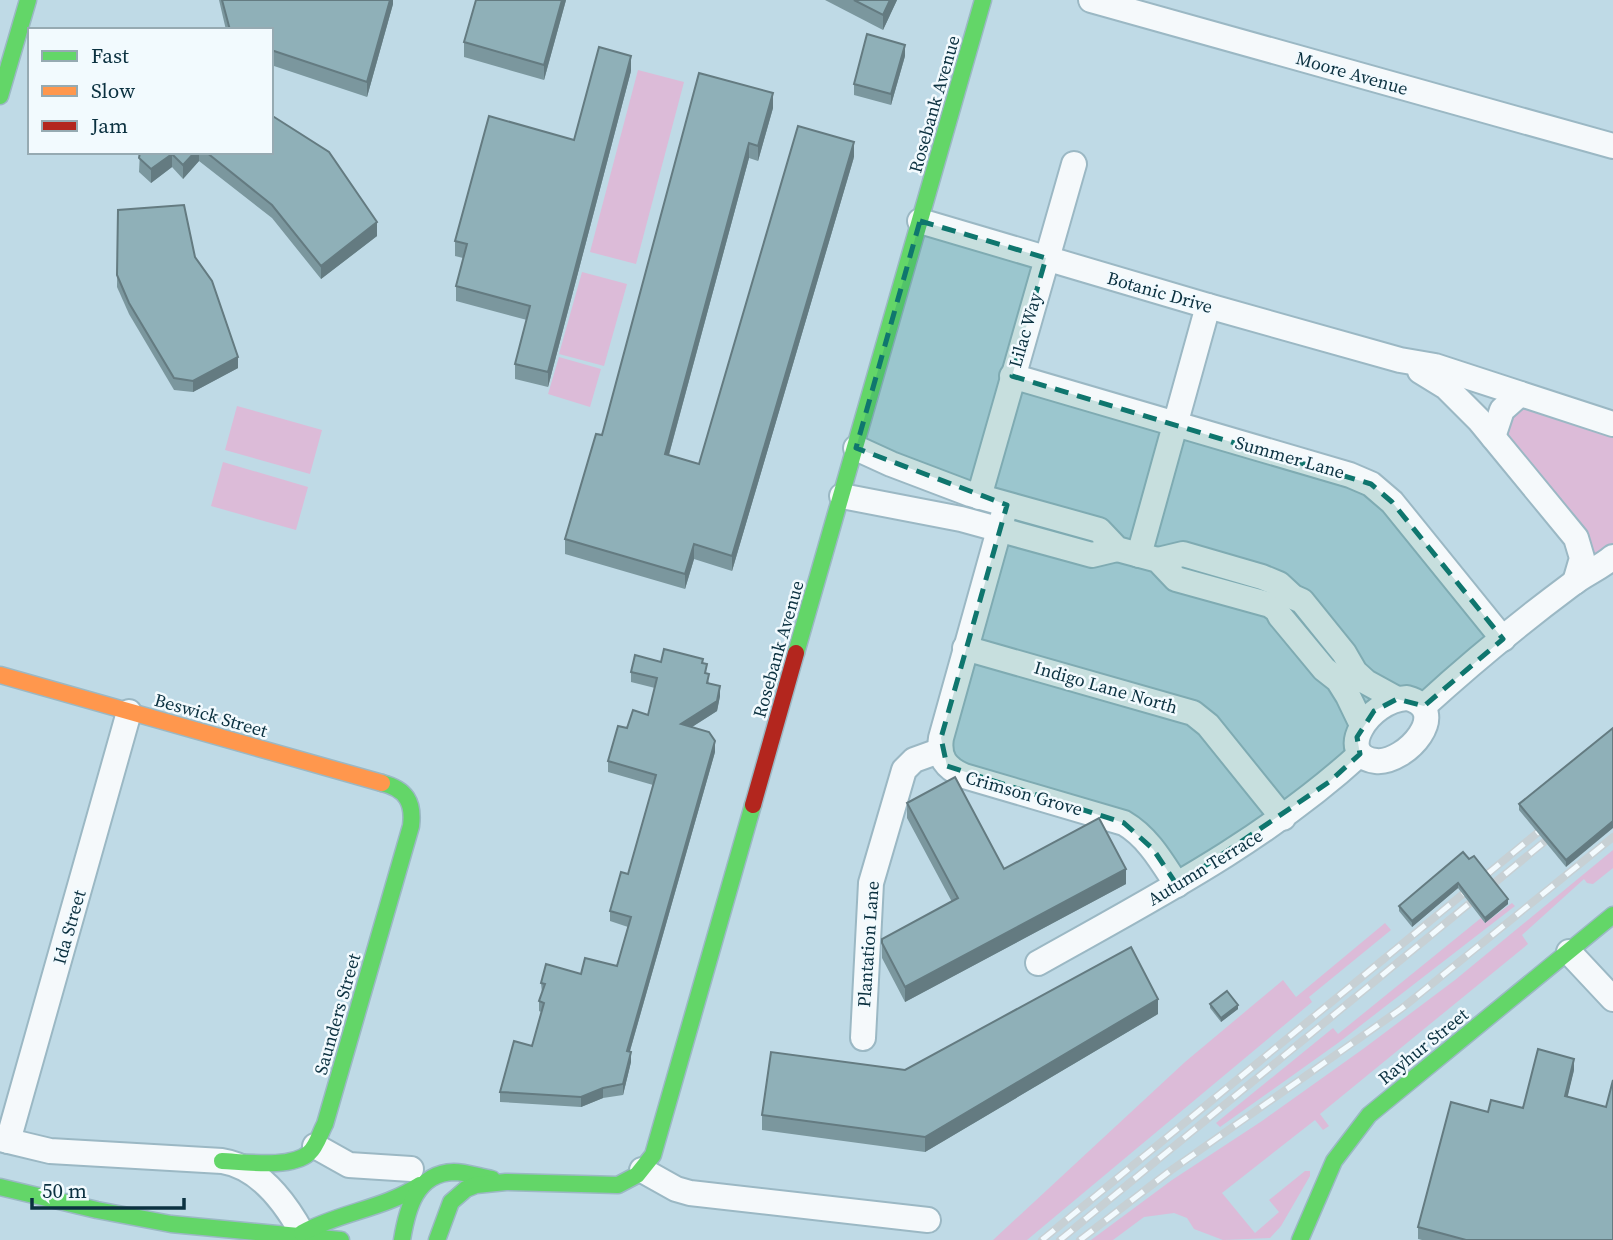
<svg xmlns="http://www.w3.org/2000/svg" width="1613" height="1240" viewBox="0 0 1613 1240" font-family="'Source Serif 4',serif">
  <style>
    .green { fill: #dcbbd8 }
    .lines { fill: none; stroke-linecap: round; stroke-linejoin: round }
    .street-casing { stroke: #9bb8c4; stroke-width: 28 }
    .fast-casing { stroke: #9bb8c4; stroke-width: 19 }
    .slow-casing { stroke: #9bb8c4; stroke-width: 19 }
    .jam-casing { stroke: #9bb8c4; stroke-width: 19 }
    .street { stroke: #f5f9fb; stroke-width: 24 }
    .fast { stroke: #63d668; stroke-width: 16 }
    .slow { stroke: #ff974d; stroke-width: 16 }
    .jam { stroke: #b3261e; stroke-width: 16 }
    .rail-casing { stroke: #c7d0d4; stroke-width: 8 }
    .rail { stroke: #f2fafe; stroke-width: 5; stroke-dasharray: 16; stroke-linecap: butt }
    .wall { fill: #7b979e }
    .shaded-wall { fill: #647b81 }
    .building { fill: #8fb0b8; stroke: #647b81; stroke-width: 2 }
    .marked { fill: #0f766e; fill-opacity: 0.2; stroke: #0f766e; stroke-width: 5; stroke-dasharray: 14 9; stroke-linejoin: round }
    .labels { text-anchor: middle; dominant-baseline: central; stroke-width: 5; stroke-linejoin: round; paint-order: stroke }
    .street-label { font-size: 18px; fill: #0b3140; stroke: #f2fafe }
  </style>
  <rect width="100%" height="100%" fill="#bfdae6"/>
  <g class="green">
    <polygon points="638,70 684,82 636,264 590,252"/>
    <polygon points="582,272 627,284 604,366 559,354"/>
    <polygon points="559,357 601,369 590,407 548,394"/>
    <polygon points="1520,405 1613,429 1613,551 1595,566 1505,444 1504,421"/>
    <polygon points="237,406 322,430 310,474 225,450"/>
    <polygon points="223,462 308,487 296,530 211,506"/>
    <polygon points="1613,850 1613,868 1593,884 1587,883 1584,879 1522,935 1528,944 1320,1114 1329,1126 1323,1130 1315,1120 1222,1193 1255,1233 1279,1212 1269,1200 1305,1171 1310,1171 1310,1176 1281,1226 1270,1238 1223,1240 1194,1229 1187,1218 1174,1213 1144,1217 1113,1240 1091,1240 1172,1180 1262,1121 1363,1049 1455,980"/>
    <polygon points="1512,903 1515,906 1338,1043 1220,1127 1216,1123 1333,1028 1338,1034 1481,918 1485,923"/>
    <polygon points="1385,923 1391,930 1309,997 1312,1002 1027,1240 993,1240 1185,1062 1283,980 1296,997"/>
  </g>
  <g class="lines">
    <g class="street-casing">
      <g id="street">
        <polyline points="1091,0 1613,146"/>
        <polyline points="920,221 1208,306 1400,360 1435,366 1613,424"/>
        <polyline points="1420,371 1446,387 1479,420 1576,538 1582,558 1575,582"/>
        <polyline points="1012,376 1350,475 1371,484 1392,502 1503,639"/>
        <polyline points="1493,437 1502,410 1520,394"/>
        <polyline points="856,448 891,464 970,494 1099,530 1117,549 1158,560 1176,579 1270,605 1277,610 1280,616 1324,669 1338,680 1348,696 1362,725"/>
        <polyline points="842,496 961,519 1092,555 1117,549"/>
        <polyline points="979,497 1074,164"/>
        <path d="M1006,505L941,738C938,758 946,768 964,776L1124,823C1148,837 1162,862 1177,885"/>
        <polyline points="1139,555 1208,306"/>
        <polyline points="1158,560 1183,554 1262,577 1279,584 1293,597 1302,601 1344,653 1355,672 1366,682 1397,699"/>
        <polyline points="965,648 1193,713 1208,725 1283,818"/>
        <path d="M1407,698C1453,710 1406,764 1376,761C1334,756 1368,700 1407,698Z"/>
        <path d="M1424,706C1471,663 1521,622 1572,584C1585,574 1600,568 1613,557"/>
        <polyline points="1569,952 1613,999"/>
        <path d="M1038,963C1150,900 1265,841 1360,754"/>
        <polyline points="863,1038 871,883 904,770 914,760 939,751"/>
        <path d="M0,1139L50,1151L222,1161C259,1167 285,1202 302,1233"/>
        <polyline points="8,1141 129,712"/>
        <polyline points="315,1146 349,1165 411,1169"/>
        <polyline points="642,1170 676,1189 690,1193 928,1220"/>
      </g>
    </g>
    <g class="fast-casing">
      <g id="fast">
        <polyline points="0,96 28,0"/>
        <polyline points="796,653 983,0"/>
        <path d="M222,1161C245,1162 291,1169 309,1153C317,1146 320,1133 325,1124L411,826C414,802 406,789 382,783"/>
        <polyline points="0,1187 97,1210 171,1224 341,1240"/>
        <path d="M302,1233C340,1212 384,1209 420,1185"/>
        <path d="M402,1240C407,1209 416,1173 454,1172C466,1172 480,1177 492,1179"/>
        <polyline points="437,1240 451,1202 466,1189 476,1185 506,1182 618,1185 637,1175 653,1155 753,805"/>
        <polyline points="1300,1240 1334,1161 1369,1115 1613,915"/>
      </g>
    </g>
    <g class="slow-casing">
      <polyline id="slow" points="0,675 382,783"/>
    </g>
    <g class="jam-casing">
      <polyline id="jam" points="753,805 796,653"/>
    </g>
    <use href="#street" class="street"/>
    <use href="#fast" class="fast"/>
    <use href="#slow" class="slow"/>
    <use href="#jam" class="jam"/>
    <g class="rail-casing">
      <g id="rail">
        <polyline points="1042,1240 1553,820"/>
        <polyline points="1060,1240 1560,829"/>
        <polyline points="1080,1240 1170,1171 1401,1009 1613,837"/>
      </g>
    </g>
    <use href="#rail" class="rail"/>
  </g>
  <g class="wall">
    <polygon points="219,0 393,0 393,4 367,97 271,65 271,30 226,30"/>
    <polygon points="566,0 544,80 464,57 464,42"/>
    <polygon points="825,0 897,0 883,30"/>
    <polygon points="905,56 891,105 854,95 854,84"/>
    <polygon points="631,71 548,387 515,379 515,364 527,320 456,301 456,286 463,258 455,256 455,241 574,140"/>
    <polygon points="699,73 773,108 758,161 749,158 669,455 699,464 854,157 732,571 694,559 685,589 565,554 565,539 602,435"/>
    <polygon points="140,152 271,152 377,236 321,279 272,218 199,161 183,179 172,167 151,183 139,172"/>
    <polygon points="118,210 195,257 238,368 193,392 174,390 129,314 117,287"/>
    <polygon points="661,662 703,663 709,684 720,696 717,711 692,727 715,752 630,1051 631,1062 623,1095 603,1098 581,1107 500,1102 500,1092 532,1046 541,1012 539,1011 539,1001 542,993 541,983 617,966 628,927 610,921 610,911 628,874 653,785 608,772 608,761 648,715 655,688 631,682 631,672"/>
    <polygon points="1613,728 1566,867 1519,810 1519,804"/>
    <polygon points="907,803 1004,869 1126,884 905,1002 882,958 882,939 952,902 907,818"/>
    <polygon points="1463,852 1508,904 1485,923 1458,888 1412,927 1399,911 1399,906"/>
    <polygon points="1210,1004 1238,1009 1221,1022 1210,1008"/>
    <polygon points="1158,1014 925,1152 762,1130 762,1115 905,1070"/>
    <polygon points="1574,1070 1567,1097 1613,1240 1422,1240 1418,1239 1418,1227 1488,1112 1523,1108"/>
  </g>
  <g class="shaded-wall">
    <polygon points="390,0 393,0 393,4 367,97 367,82"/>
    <polygon points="562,0 566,0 544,80 544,65"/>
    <polygon points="890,0 897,0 883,30 883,15"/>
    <polygon points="905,45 905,56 891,105 891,94"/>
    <polygon points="631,56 631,71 548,387 548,372"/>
    <polygon points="773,93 773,108 758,161 758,146"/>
    <polygon points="854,142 854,157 732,571 732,556"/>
    <polygon points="749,143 749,158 665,469 665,454"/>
    <polygon points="195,152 199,152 199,161 183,179 183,165"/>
    <polygon points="172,154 172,167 151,183 151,169"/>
    <polygon points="377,222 377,236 321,279 321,266"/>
    <polygon points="238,357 238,368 193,392 193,381"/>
    <polygon points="694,544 694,559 685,589 685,574"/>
    <polygon points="720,686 720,696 717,711 681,734 681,724"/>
    <polygon points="715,741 715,752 627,1061 627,1051"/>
    <polygon points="1613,821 1613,828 1566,867 1566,860"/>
    <polygon points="1126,869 1126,884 905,1002 905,987"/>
    <polygon points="1458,883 1458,888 1412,927 1412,921"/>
    <polygon points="1508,899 1508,904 1485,923 1485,918"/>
    <polygon points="1158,999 1158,1014 925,1152 925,1137"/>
    <polygon points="1238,1005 1238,1009 1221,1022 1221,1018"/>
    <polygon points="631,1052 631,1062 623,1095 623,1084"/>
    <polygon points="1574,1059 1574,1070 1565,1108 1565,1096"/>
    <polygon points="603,1088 603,1098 581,1107 581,1097"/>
  </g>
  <g class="building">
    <polygon points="222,0 390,0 367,82 271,50 271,30 230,30"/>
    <polygon points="476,0 562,0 544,65 464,42"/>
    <polygon points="854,0 890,0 883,15"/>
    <polygon points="867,34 905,45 891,94 854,84"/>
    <polygon points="599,47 631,56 548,372 515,364 530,306 456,286 467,244 455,241 489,116 574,140"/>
    <polygon points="699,73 773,93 758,146 749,143 665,454 699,464 798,126 854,142 732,556 694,544 685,574 565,539 596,434 602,435"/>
    <polygon points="271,115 329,152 377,222 321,266 272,205 206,152 271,152"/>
    <polygon points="140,152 195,152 183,165 172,154 151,169 139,158"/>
    <polygon points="184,205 195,257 212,281 238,357 193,381 174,378 129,303 117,275 118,210"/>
    <polygon points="664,649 703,659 702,663 707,664 705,673 709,674 707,683 720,686 717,701 681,724 709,732 715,741 627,1051 631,1052 623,1084 603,1088 581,1097 500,1092 514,1041 532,1046 544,1003 539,1001 545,984 541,983 546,964 581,974 585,958 617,966 631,917 610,911 621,872 628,874 656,775 608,761 618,726 627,728 633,710 648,715 657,678 631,672 635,655 661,662"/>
    <polygon points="1613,728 1613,821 1566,860 1519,804"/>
    <polygon points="955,777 1004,869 1099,818 1126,869 905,987 882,943 882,939 958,898 907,803"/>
    <polygon points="1463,852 1469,859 1474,856 1508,899 1485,918 1458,883 1412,921 1399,906"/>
    <polygon points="1131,947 1158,999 925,1137 762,1115 771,1052 905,1070"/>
    <polygon points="1227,991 1238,1005 1221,1018 1210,1004"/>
    <polygon points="1538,1049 1574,1059 1565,1096 1606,1107 1613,1080 1613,1240 1466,1240 1418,1227 1451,1102 1488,1112 1491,1100 1523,1108"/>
  </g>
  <path class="marked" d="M920,221L1046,258L1012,376L1371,484L1392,502L1503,639L1424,706L1397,699L1374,711L1357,737L1360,754L1329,782L1177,885L1153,849L1124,823L947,766L941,738L1007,505L856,448Z"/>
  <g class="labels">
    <g class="street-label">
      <text transform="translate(1352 73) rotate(16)">Moore Avenue</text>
      <text transform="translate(934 104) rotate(-74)">Rosebank Avenue</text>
      <text transform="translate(1160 292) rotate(16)">Botanic Drive</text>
      <text transform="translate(1025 330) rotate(-74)">Lilac Way</text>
      <text transform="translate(1290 457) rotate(16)">Summer Lane</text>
      <text transform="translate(778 649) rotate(-74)">Rosebank Avenue</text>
      <text transform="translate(1106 687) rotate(16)">Indigo Lane North</text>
      <text transform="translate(211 715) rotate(16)">Beswick Street</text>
      <text transform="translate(1024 793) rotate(16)">Crimson Grove</text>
      <text transform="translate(1205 867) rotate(-31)">Autumn Terrace</text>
      <text transform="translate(69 927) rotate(-74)">Ida Street</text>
      <text transform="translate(868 944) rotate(-86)">Plantation Lane</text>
      <text transform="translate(337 1014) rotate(-74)">Saunders Street</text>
      <text transform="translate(1423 1046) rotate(-39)">Rayhur Street</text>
    </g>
  </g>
  <rect x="28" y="28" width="245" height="126" fill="#f2fafe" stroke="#96aab2" stroke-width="2"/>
  <rect x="42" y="51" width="35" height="10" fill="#63d668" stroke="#96aab2" stroke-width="2"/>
  <text x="91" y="63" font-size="21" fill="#0b3140">Fast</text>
  <rect x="42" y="86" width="35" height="10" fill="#ff974d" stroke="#96aab2" stroke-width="2"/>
  <text x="91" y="98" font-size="21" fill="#0b3140">Slow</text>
  <rect x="42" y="121" width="35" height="10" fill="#b3261e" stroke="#96aab2" stroke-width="2"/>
  <text x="91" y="133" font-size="21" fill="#0b3140">Jam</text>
  <path d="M32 1198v10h152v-10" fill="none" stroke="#0b3140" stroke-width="3.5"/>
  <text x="42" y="1198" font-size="21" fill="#0b3140" stroke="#f2fafe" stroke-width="5" paint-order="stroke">50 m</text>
</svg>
